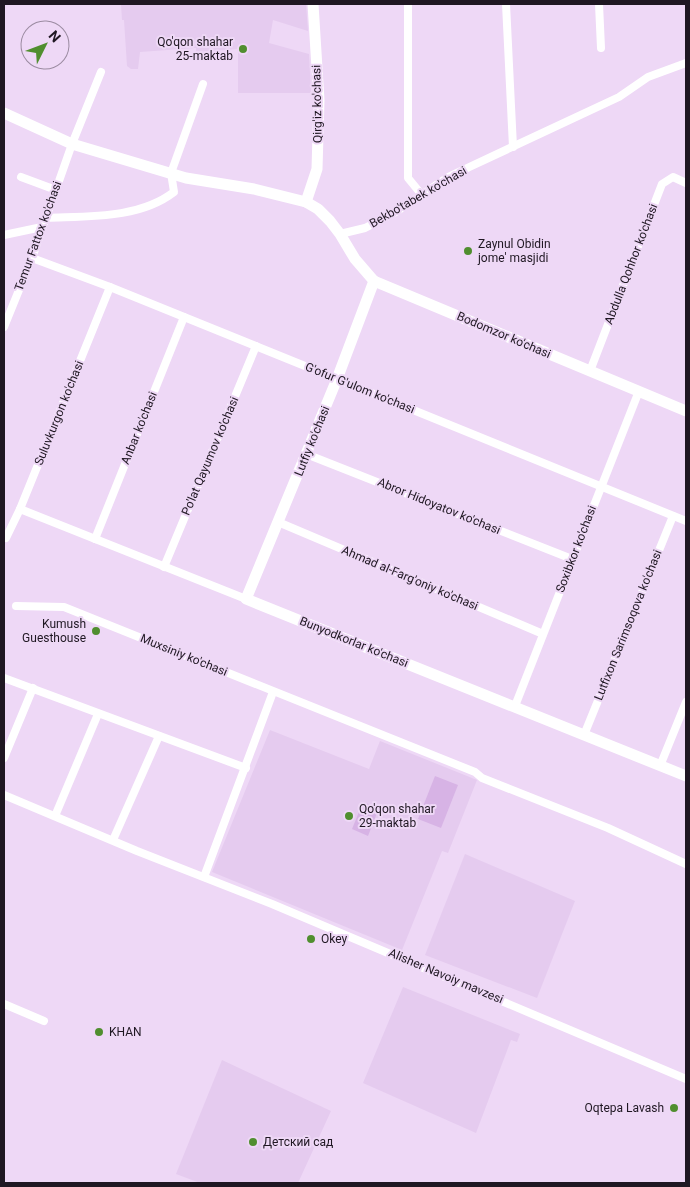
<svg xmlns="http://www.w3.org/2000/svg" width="690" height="1187" viewBox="0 0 690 1187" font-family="Roboto,sans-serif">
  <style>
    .built { fill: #e5cbef }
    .green { fill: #d7b3e5 }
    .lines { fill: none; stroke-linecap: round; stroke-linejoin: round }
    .street { stroke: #fff; stroke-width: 8 }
    .secondary { stroke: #fff; stroke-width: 11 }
    .poi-dot { fill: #508e2f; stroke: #eed8f6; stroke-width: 2 }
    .labels { text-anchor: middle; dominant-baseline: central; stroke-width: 4; stroke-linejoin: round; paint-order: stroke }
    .poi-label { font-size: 12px; fill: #1f1722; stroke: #eed8f6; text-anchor: start }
    .street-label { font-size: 12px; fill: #1f1722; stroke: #eed8f6 }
  </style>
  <rect width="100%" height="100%" fill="#eed8f6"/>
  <g class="built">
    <polygon points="121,4 306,4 308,31 273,20 269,43 309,54 311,93 238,93 238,49 196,52 196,48 140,52 138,69 131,69 127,66 124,20 122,20"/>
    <polygon points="270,730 369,769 380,741 477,780 448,853 442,851 402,950 212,872"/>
    <polygon points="465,854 575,901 537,998 425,955"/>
    <polygon points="403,987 520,1034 517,1042 511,1040 476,1133 363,1083"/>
    <polygon points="222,1060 331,1111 298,1183 200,1183 176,1174"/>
  </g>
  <g class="green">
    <polygon points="435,776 458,785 441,828 418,819"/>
    <polygon points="363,802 379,808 368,836 352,829"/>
  </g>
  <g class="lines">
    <g class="street">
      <polyline points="408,4 408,178 422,195"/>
      <polyline points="506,4 513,147"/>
      <polyline points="599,4 601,48"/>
      <polyline points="21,177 56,190"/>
      <path d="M46,218C88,216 139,219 174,192L171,173L203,84"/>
      <polyline points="340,234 365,228 396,212 448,177 619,97 648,77 686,63"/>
      <polyline points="4,235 42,227"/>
      <polyline points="32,258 110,287 337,379 686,521"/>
      <polyline points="4,327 32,258 72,144 101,72"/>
      <polyline points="590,371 662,184 673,177 686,183"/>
      <polyline points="306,454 572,559"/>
      <polyline points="20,509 246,599"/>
      <polyline points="278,522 543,634"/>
      <polyline points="4,537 6,538 20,509 110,287"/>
      <polyline points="95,539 184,317"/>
      <polyline points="164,567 256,346"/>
      <polyline points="16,606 64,607 475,772 482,778 608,828 686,864"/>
      <polyline points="4,678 246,768"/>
      <polyline points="515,706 639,391"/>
      <polyline points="584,735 673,516"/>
      <polyline points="4,758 33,688"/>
      <polyline points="660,766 686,702"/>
      <polyline points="4,795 137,851 272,904 686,1079"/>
      <polyline points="55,816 98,714"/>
      <polyline points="113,840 159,736"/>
      <polyline points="204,877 273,692"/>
      <polyline points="4,1004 44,1021"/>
    </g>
    <g class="secondary">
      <polyline points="4,113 72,144 186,178 254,189 306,202 318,209 330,221 340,234 355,259 374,281 686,411"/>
      <polyline points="306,202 317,169 319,100 313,4"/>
      <polyline points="374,281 337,379 246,599 686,776"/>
    </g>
  </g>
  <g class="poi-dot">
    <circle cx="243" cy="49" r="5"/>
    <circle cx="468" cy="251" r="5"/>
    <circle cx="96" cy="631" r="5"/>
    <circle cx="349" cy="816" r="5"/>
    <circle cx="311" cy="939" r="5"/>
    <circle cx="99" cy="1032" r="5"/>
    <circle cx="674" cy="1108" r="5"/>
    <circle cx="253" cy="1142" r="5"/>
  </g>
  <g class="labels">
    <g class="poi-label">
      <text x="233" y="42" text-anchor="end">Qo'qon shahar<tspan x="233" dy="14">25-maktab</tspan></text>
      <text x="478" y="244">Zaynul Obidin<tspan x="478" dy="14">jome' masjidi</tspan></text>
      <text x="86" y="624" text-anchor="end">Kumush<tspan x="86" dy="14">Guesthouse</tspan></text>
      <text x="359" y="809">Qo'qon shahar<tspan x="359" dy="14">29-maktab</tspan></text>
      <text x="321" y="939">Okey</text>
      <text x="109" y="1032">KHAN</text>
      <text x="664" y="1108" text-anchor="end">Oqtepa Lavash</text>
      <text x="263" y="1142">Детский сад</text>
    </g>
    <g class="street-label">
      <text transform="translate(317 104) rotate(-91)">Qirg'iz ko'chasi</text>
      <text transform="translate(418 197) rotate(-30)">Bekbo'tabek ko'chasi</text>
      <text transform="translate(38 236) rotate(-70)">Temur Fattox ko'chasi</text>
      <text transform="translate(631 264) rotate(-69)">Abdulla Qohhor ko'chasi</text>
      <text transform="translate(504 335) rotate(23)">Bodomzor ko'chasi</text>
      <text transform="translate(360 388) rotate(22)">G'ofur G'ulom ko'chasi</text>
      <text transform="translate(59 413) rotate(-68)">Suluvkurgon ko'chasi</text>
      <text transform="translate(139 428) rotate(-68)">Anbar ko'chasi</text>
      <text transform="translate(312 441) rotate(-68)">Lutfiy ko'chasi</text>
      <text transform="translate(210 456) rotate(-67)">Po'lat Qayumov ko'chasi</text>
      <text transform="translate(439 506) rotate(22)">Abror Hidoyatov ko'chasi</text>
      <text transform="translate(576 549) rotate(-69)">Soxibkor ko'chasi</text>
      <text transform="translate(410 578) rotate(23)">Ahmad al-Farg'oniy ko'chasi</text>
      <text transform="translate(628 625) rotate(-68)">Lutfixon Sarimsoqova ko'chasi</text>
      <text transform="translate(354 642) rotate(22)">Bunyodkorlar ko'chasi</text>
      <text transform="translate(184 655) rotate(22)">Muxsiniy ko'chasi</text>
      <text transform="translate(446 976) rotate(23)">Alisher Navoiy mavzesi</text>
    </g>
  </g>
  <rect width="690" height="1187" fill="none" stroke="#1f1722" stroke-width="10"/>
  <g transform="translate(45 45) rotate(48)"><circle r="24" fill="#eed8f6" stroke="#9b8ba1"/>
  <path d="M0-4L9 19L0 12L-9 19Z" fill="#508e2f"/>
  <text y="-8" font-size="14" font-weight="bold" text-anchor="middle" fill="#1f1722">N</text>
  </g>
</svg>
